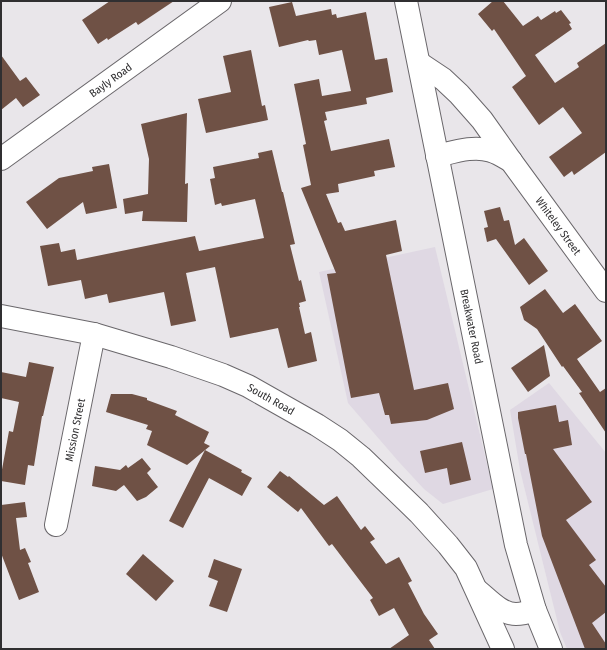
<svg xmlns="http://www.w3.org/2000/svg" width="607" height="650" viewBox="0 0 607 650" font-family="'Fira Sans Condensed',sans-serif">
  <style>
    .built { fill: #dfd8e3 }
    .building { fill: #6f5145 }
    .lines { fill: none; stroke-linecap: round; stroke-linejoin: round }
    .minor-casing { stroke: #6a676b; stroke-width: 24 }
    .tertiary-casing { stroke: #6a676b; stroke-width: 24 }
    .trunk-casing { stroke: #6a676b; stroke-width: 24 }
    .minor { stroke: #fff; stroke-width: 22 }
    .tertiary { stroke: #fff; stroke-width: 22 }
    .trunk { stroke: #fff; stroke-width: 22 }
    .labels { text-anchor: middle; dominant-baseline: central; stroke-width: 4; stroke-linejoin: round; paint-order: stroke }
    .street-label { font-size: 11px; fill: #302f31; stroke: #f6f4f8 }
  </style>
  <rect width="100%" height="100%" fill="#e9e6ea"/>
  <g class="built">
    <polygon points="435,247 493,489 443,504 424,489 399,462 348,403 319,272"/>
    <polygon points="549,383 606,453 606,649 567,649 560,632 520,470 510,410"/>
  </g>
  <g class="building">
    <polygon points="110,1 174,1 138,25 136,22 108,40 107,38 98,44 82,20"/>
    <polygon points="493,1 503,1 523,26 538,16 541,20 555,11 556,13 561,10 571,23 569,24 572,29 535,55 555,83 579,67 577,63 606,43 606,152 574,175 572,171 564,177 549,157 582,133 563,107 539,125 512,87 526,76 494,29 492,31 478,14"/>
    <polygon points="292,2 296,16 331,9 332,15 336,14 337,18 366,12 375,60 387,58 393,92 366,98 367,104 325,112 327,120 324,121 331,151 389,139 395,167 374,171 375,176 338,184 339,192 326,194 338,223 341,222 345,231 396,220 402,251 386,255 414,390 448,383 454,409 427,420 391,424 389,415 385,415 379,393 351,398 327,274 336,273 301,188 311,185 303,145 306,144 294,84 319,79 322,96 351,91 342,50 319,55 316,40 309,41 308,40 279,47 269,7"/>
    <polygon points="251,50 262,106 265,105 268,120 206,133 198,99 231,92 223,56"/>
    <polygon points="1,55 20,81 26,77 40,95 23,107 16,98 1,110"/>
    <polygon points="187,113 185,184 188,183 187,222 142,221 143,211 125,214 123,199 148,194 149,159 141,124"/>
    <polygon points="272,150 282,192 283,192 295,244 290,245 299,281 301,280 306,301 299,303 300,307 299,307 305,334 311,332 317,361 288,368 278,328 230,338 215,267 186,273 196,321 171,326 164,292 109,303 107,294 85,299 81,280 48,286 40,246 59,243 61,252 75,249 77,260 195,236 199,251 264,238 255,199 222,206 221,203 215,205 210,179 215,178 213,167 259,158 258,153"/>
    <polygon points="109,164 117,208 86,214 83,202 47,229 26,202 59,178 93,171 92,167"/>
    <polygon points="500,207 504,221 509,220 515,245 524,238 548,271 529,285 496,239 487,242 484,228 488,227 484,211"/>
    <polygon points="545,289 563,313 575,304 602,341 577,359 600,392 606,388 606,433 579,393 582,392 563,366 562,367 537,329 524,320 520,307"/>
    <polygon points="544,345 550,376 528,392 511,368"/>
    <polygon points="29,362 54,367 43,416 42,416 34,466 28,465 25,485 1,481 1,475 9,431 13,432 19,402 1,398 1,372 26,377"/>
    <polygon points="111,394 132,394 147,398 147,400 177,411 175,415 209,432 204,443 210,446 187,465 147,445 152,431 146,429 148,425 106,412"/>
    <polygon points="556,405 559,422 568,420 572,445 553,449 592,502 566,520 596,560 589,565 606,587 606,612 592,623 606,644 606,649 585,649 542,536 526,454 525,454 518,418 518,412"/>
    <polygon points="462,442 471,480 450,485 447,468 425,473 420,451"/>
    <polygon points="205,450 242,470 241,472 252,478 242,496 209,478 183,528 169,521"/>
    <polygon points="142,458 151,469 147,473 158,487 146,497 137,501 124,485 116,491 92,486 95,466 120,470 126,465 128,468"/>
    <polygon points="280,471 288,477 289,476 324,505 337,496 361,530 365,526 375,539 370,542 386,564 399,557 412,581 408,583 424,614 438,634 429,640 435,649 389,649 409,635 394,608 379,616 370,600 373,598 332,544 329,546 301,508 298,512 267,487"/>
    <polygon points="25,502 27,517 16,518 20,550 25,548 31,562 28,563 39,592 19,600 1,553 1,505"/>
    <polygon points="143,554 174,581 156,601 126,574"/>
    <polygon points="214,559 242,569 227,612 209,606 218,581 208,577"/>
  </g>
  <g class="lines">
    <g class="minor-casing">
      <g id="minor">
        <path id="s1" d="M419,63L443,79L459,94L482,120L511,161L606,291"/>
        <path d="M437,156C454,152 474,145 491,151C498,153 504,157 511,161"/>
        <path id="s2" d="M1,159L220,1"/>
        <path id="s3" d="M56,525L94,334"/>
      </g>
    </g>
    <g class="tertiary-casing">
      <g id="tertiary">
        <path id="s4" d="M1,316L94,334L171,357L223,375L248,386L317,425L340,440L361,457L419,513L448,545L466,568L503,649"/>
        <path d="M478,591C489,600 501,614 516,614C522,614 529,612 535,610"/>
      </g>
    </g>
    <g class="trunk-casing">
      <g id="trunk">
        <path id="s5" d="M406,1L516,545L535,610L551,649"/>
      </g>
    </g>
    <use href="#minor" class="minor"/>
    <use href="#tertiary" class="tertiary"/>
    <use href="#trunk" class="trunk"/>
  </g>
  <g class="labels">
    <g class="street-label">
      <text stroke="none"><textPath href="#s2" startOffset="135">Bayly Road</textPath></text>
      <text stroke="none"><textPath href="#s1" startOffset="216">Whiteley Street</textPath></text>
      <text stroke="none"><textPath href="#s5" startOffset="332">Breakwater Road</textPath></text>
      <text stroke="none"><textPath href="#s4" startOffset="284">South Road</textPath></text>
      <text stroke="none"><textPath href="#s3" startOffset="97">Mission Street</textPath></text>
    </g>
  </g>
  <rect width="607" height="650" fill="none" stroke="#302f31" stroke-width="4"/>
</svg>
